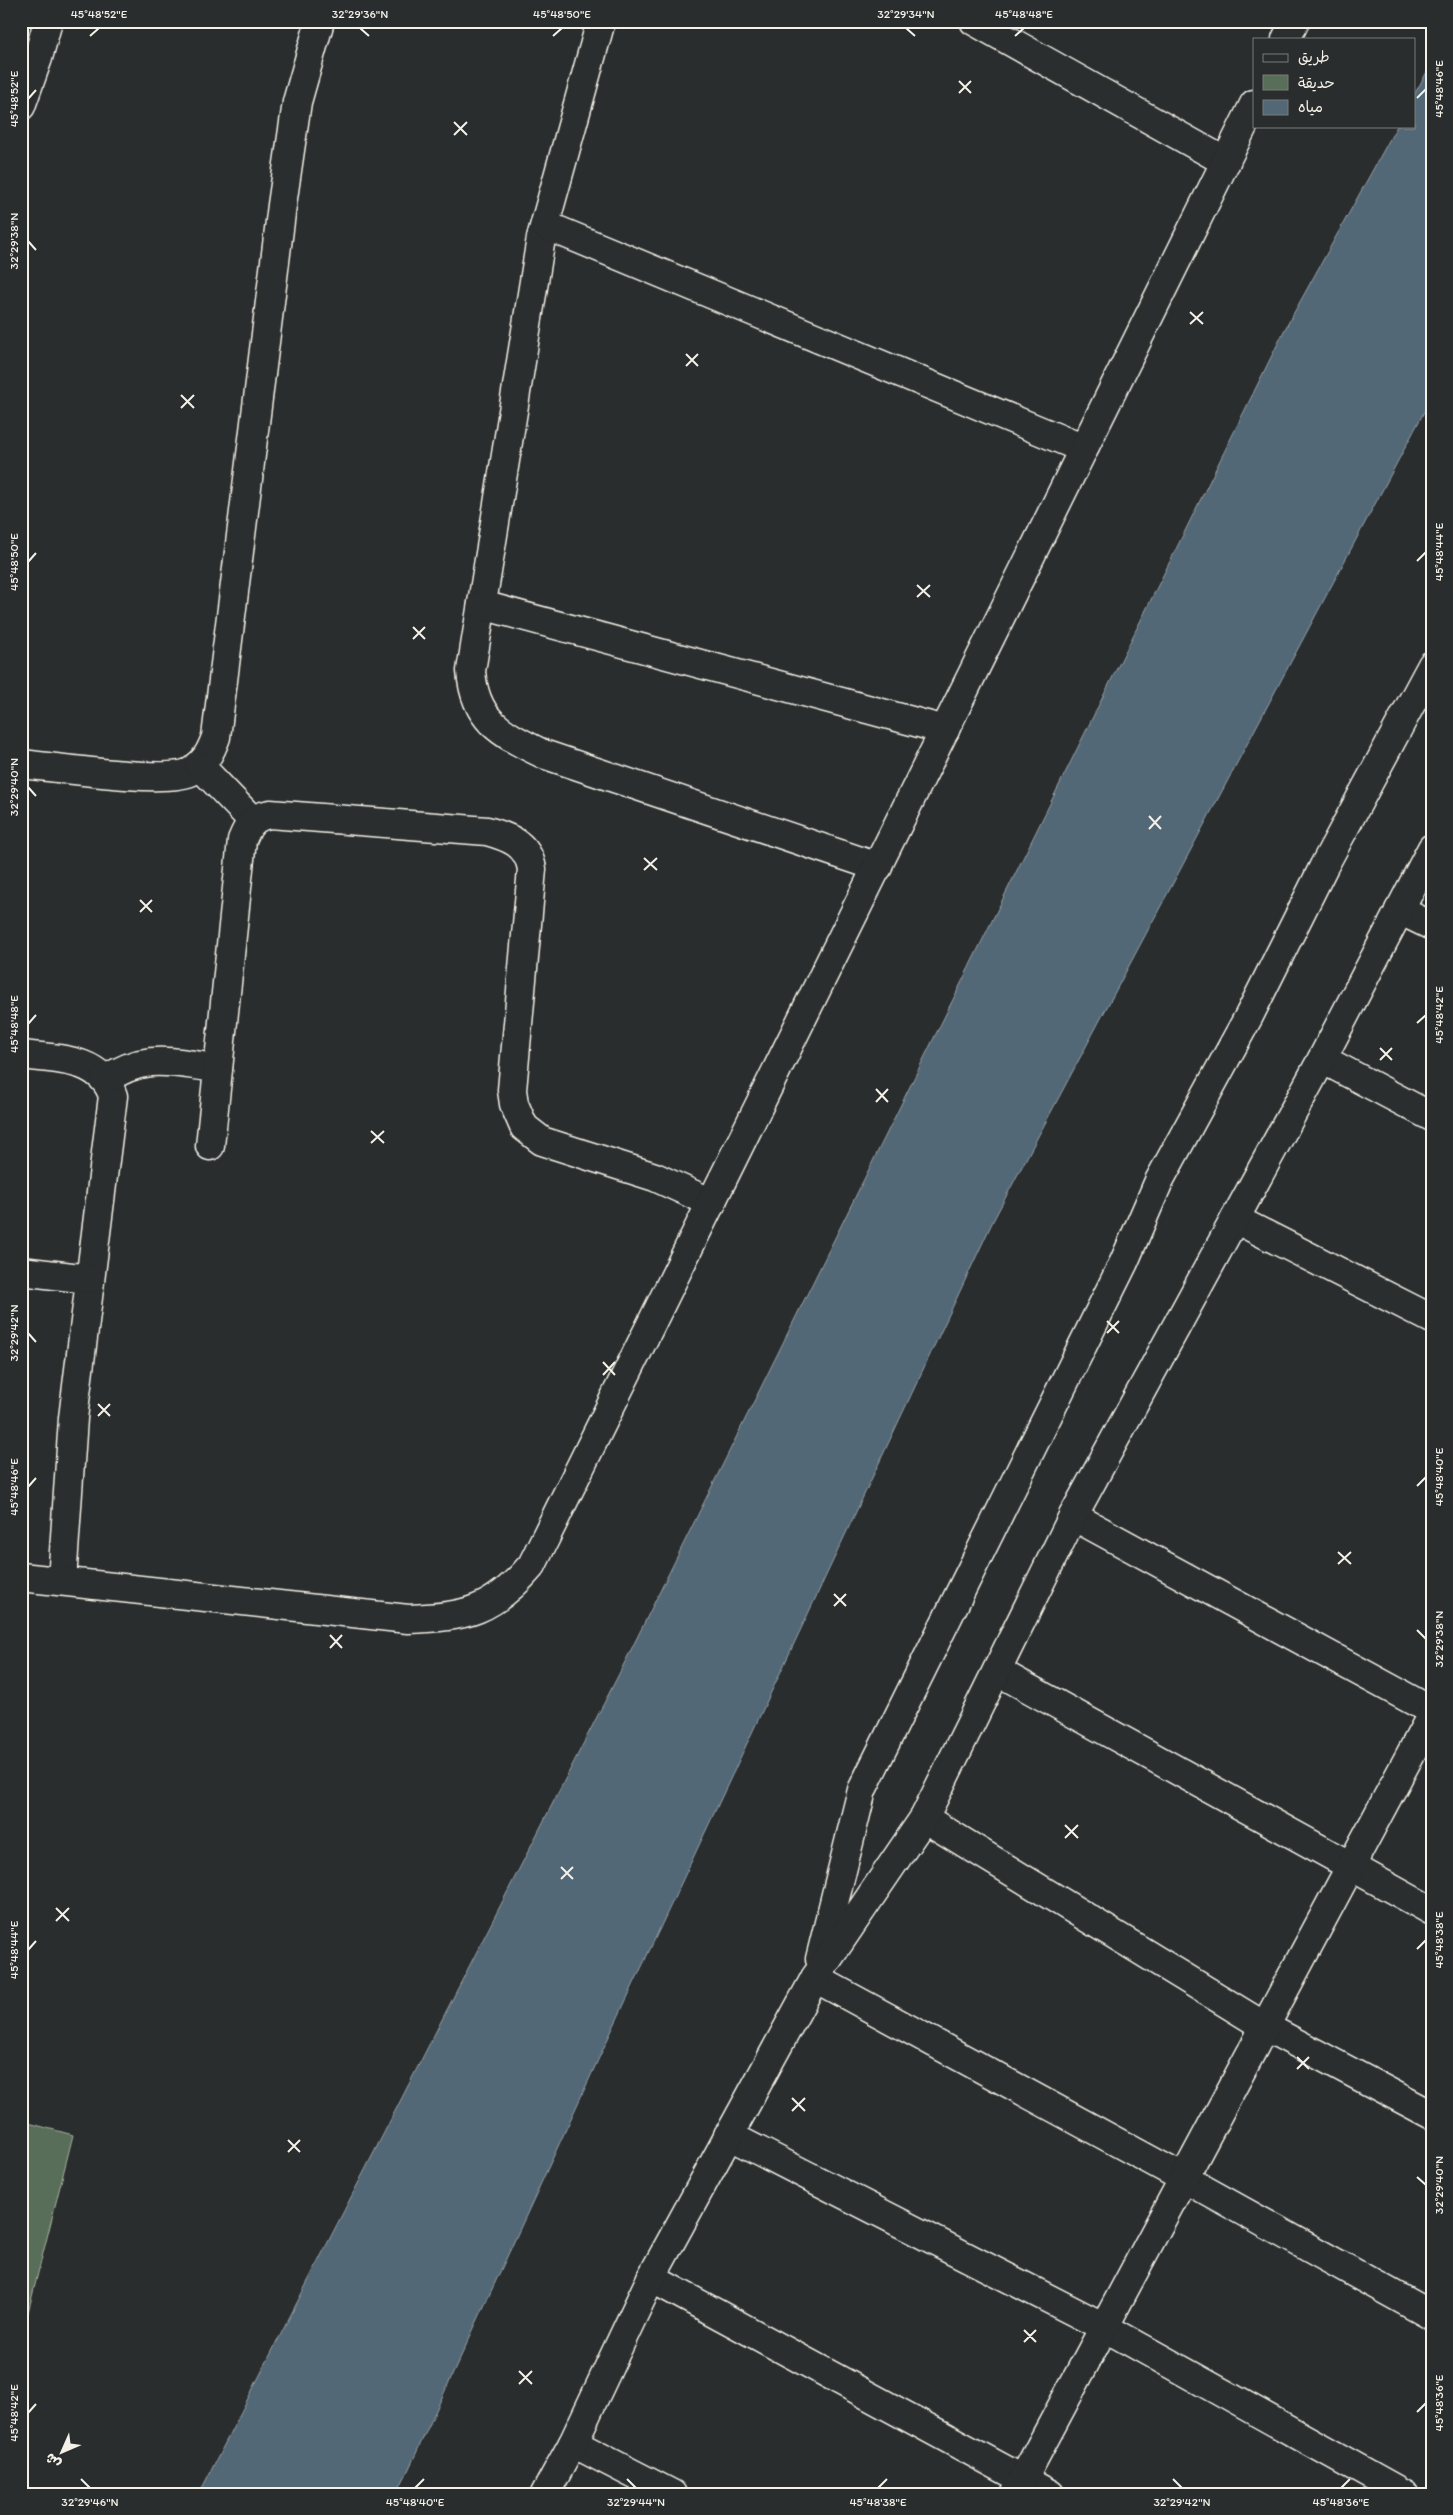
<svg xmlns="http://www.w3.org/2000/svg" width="1453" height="2515" viewBox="0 0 1453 2515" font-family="Itim,'Playpen Sans Arabic',sans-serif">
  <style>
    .green { fill: #596e59; stroke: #a6b0a0 }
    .water { fill: #536877; stroke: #939fa4 }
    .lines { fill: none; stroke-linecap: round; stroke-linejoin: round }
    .street-casing { stroke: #f4f1e8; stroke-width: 31 }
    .secondary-casing { stroke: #f4f1e8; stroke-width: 31 }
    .street { stroke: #2a2d2e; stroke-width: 28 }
    .secondary { stroke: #2a2d2e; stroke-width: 28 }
    .ticks { fill: none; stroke: #f4f1e8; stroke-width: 2 }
    .neatline { fill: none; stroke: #f4f1e8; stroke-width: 2 }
    .ticks-label { font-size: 12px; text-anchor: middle; fill: #f4f1e8 }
  </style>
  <rect width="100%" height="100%" fill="#2a2d2e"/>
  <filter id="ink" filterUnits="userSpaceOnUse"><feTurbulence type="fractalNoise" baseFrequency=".02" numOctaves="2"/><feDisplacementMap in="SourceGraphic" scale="10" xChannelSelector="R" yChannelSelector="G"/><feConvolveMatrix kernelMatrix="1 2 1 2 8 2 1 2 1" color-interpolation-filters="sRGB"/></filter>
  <g filter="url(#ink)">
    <polygon class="green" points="21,2121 73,2135 21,2340"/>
    <polygon class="water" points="1432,63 1432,397 993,1221 604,2047 407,2473 396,2494 199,2494 621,1670 1285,329 1397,126 1414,126 1414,95"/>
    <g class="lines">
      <g class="street-casing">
        <g id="street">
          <path d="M601,21L541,238L471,671C475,721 501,733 543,754L878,867"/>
          <polyline points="974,21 1226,162"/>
          <polyline points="21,106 38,58 48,21"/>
          <polyline points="545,225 1084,449"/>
          <polyline points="482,605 945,730"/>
          <path d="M21,764C53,767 169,785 192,771C205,763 211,751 216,737L282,205L297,102L320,21"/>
          <polyline points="199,765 253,821"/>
          <polyline points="1399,910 1432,926"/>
          <path d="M21,1055C55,1059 101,1057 113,1096L73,1418L62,1581"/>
          <polyline points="1322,1059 1432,1117"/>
          <path d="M105,1080C146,1052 172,1063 218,1068"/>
          <path d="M210,1146L242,840C248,825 253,817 270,814L487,831C509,837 528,844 532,869L512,1090L514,1104L524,1127L542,1141L655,1177L712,1203"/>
          <polyline points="1235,1219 1432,1319"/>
          <polyline points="21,1271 89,1279"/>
          <polyline points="1073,1516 1432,1711"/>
          <polyline points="997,1671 1432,1911"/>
          <polyline points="924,1818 1264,2026 1432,2115"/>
          <polyline points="815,1978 1183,2178 1432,2316"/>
          <polyline points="728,2135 1104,2327 1404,2494"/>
          <polyline points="651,2278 1050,2494"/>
          <polyline points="573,2443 672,2494"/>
          <polyline points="1015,2494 1432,1714"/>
        </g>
      </g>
      <g class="secondary-casing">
        <g id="secondary">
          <polyline points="1286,39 1295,21"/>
          <path d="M21,1577L408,1619C467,1617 493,1611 532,1565L1254,104"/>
          <polyline points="820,1959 862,1790 1124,1262 1159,1181 1249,1016 1324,866 1432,665"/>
          <polyline points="545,2494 573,2443 651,2278 815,1978 924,1818 1073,1516 1322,1059 1432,848"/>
        </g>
      </g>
      <use href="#street" class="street"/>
      <use href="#secondary" class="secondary"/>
    </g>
  </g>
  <path class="ticks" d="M360,28L369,36M906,28L915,36M90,36L99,28M553,36L562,28M1015,36L1024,28M959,81L971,93M959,93L971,81M1417,98L1426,89M28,99L36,90M454,122L467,135M454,135L467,122M28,241L36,250M1190,312L1203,324M1190,324L1203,312M686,354L698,366M686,366L698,354M181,395L194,408M181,408L194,395M1417,561L1426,552M28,562L36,553M917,585L930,597M917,597L930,585M413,627L425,639M413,639L425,627M28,787L36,796M1149,816L1161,829M1149,829L1161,816M644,858L657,870M644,870L657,858M140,900L152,912M140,912L152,900M1417,1023L1426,1015M28,1024L36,1015M1380,1048L1392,1060M1380,1060L1392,1048M876,1089L888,1102M876,1102L888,1089M371,1131L384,1143M371,1143L384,1131M1107,1321L1119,1333M28,1333L36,1342M1107,1333L1119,1321M603,1362L615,1375M603,1375L615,1362M98,1404L110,1416M98,1416L110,1404M1417,1486L1426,1477M28,1487L36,1478M1338,1552L1351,1564M1338,1564L1351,1552M834,1594L846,1606M834,1606L846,1594M1417,1630L1426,1639M330,1635L342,1648M330,1648L342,1635M1065,1825L1078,1838M1065,1838L1078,1825M561,1867L573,1879M561,1879L573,1867M56,1908L69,1921M56,1921L69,1908M1417,1949L1426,1940M28,1950L36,1941M1297,2057L1309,2069M1297,2069L1309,2057M792,2098L805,2111M792,2111L805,2098M288,2140L300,2152M288,2152L300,2140M1417,2177L1426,2185M1024,2330L1036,2342M1024,2342L1036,2330M519,2371L532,2384M519,2384L532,2371M1417,2412L1426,2403M28,2413L36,2404M81,2479L90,2488M627,2479L636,2488M1173,2479L1182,2488M415,2488L424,2479M878,2488L887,2479M1341,2488L1350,2479"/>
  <rect width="1453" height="2515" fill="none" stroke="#2a2d2e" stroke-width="55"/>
  <rect x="1253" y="38" width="162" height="90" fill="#2a2d2e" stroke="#7b7b78"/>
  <rect x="1263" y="54" width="25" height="8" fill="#2a2d2e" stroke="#7b7b78"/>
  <text x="1298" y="62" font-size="15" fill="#f4f1e8">طريق</text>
  <rect x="1263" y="75" width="25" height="15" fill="#596e59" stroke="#7b7b78"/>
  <text x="1298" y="88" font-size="15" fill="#f4f1e8">حديقة</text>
  <rect x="1263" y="100" width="25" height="15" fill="#536877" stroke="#7b7b78"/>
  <text x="1298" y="112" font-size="15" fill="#f4f1e8">مياه</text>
  <g transform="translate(62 2452) rotate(225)" stroke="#2a2d2e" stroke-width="4" paint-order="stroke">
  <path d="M0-4L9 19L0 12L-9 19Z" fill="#f4f1e8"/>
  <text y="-8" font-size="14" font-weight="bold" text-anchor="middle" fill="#f4f1e8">ش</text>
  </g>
  <rect x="28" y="28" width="1398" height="2460" class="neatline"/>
  <g class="ticks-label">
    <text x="99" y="18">45°48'52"E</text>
    <text x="360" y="18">32°29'36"N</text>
    <text x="562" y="18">45°48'50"E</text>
    <text x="906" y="18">32°29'34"N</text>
    <text x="1024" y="18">45°48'48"E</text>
    <text transform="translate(1439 89) rotate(-90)" y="4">45°48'46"E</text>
    <text transform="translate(14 99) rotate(-90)" y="4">45°48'52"E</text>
    <text transform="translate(14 241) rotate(-90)" y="4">32°29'38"N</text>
    <text transform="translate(1439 552) rotate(-90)" y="4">45°48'44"E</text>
    <text transform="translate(14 562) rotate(-90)" y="4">45°48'50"E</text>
    <text transform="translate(14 787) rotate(-90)" y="4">32°29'40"N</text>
    <text transform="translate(1439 1015) rotate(-90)" y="4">45°48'42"E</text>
    <text transform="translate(14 1024) rotate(-90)" y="4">45°48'48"E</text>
    <text transform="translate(14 1333) rotate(-90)" y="4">32°29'42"N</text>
    <text transform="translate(1439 1477) rotate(-90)" y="4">45°48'40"E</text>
    <text transform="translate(14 1487) rotate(-90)" y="4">45°48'46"E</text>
    <text transform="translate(1439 1639) rotate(-90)" y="4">32°29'38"N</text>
    <text transform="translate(1439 1940) rotate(-90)" y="4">45°48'38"E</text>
    <text transform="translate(14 1950) rotate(-90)" y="4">45°48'44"E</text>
    <text transform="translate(1439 2185) rotate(-90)" y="4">32°29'40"N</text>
    <text transform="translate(1439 2403) rotate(-90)" y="4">45°48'36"E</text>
    <text transform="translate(14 2413) rotate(-90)" y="4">45°48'42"E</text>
    <text x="90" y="2506">32°29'46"N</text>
    <text x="415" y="2506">45°48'40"E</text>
    <text x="636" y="2506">32°29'44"N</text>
    <text x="878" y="2506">45°48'38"E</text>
    <text x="1182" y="2506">32°29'42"N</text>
    <text x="1341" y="2506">45°48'36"E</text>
  </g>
</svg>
